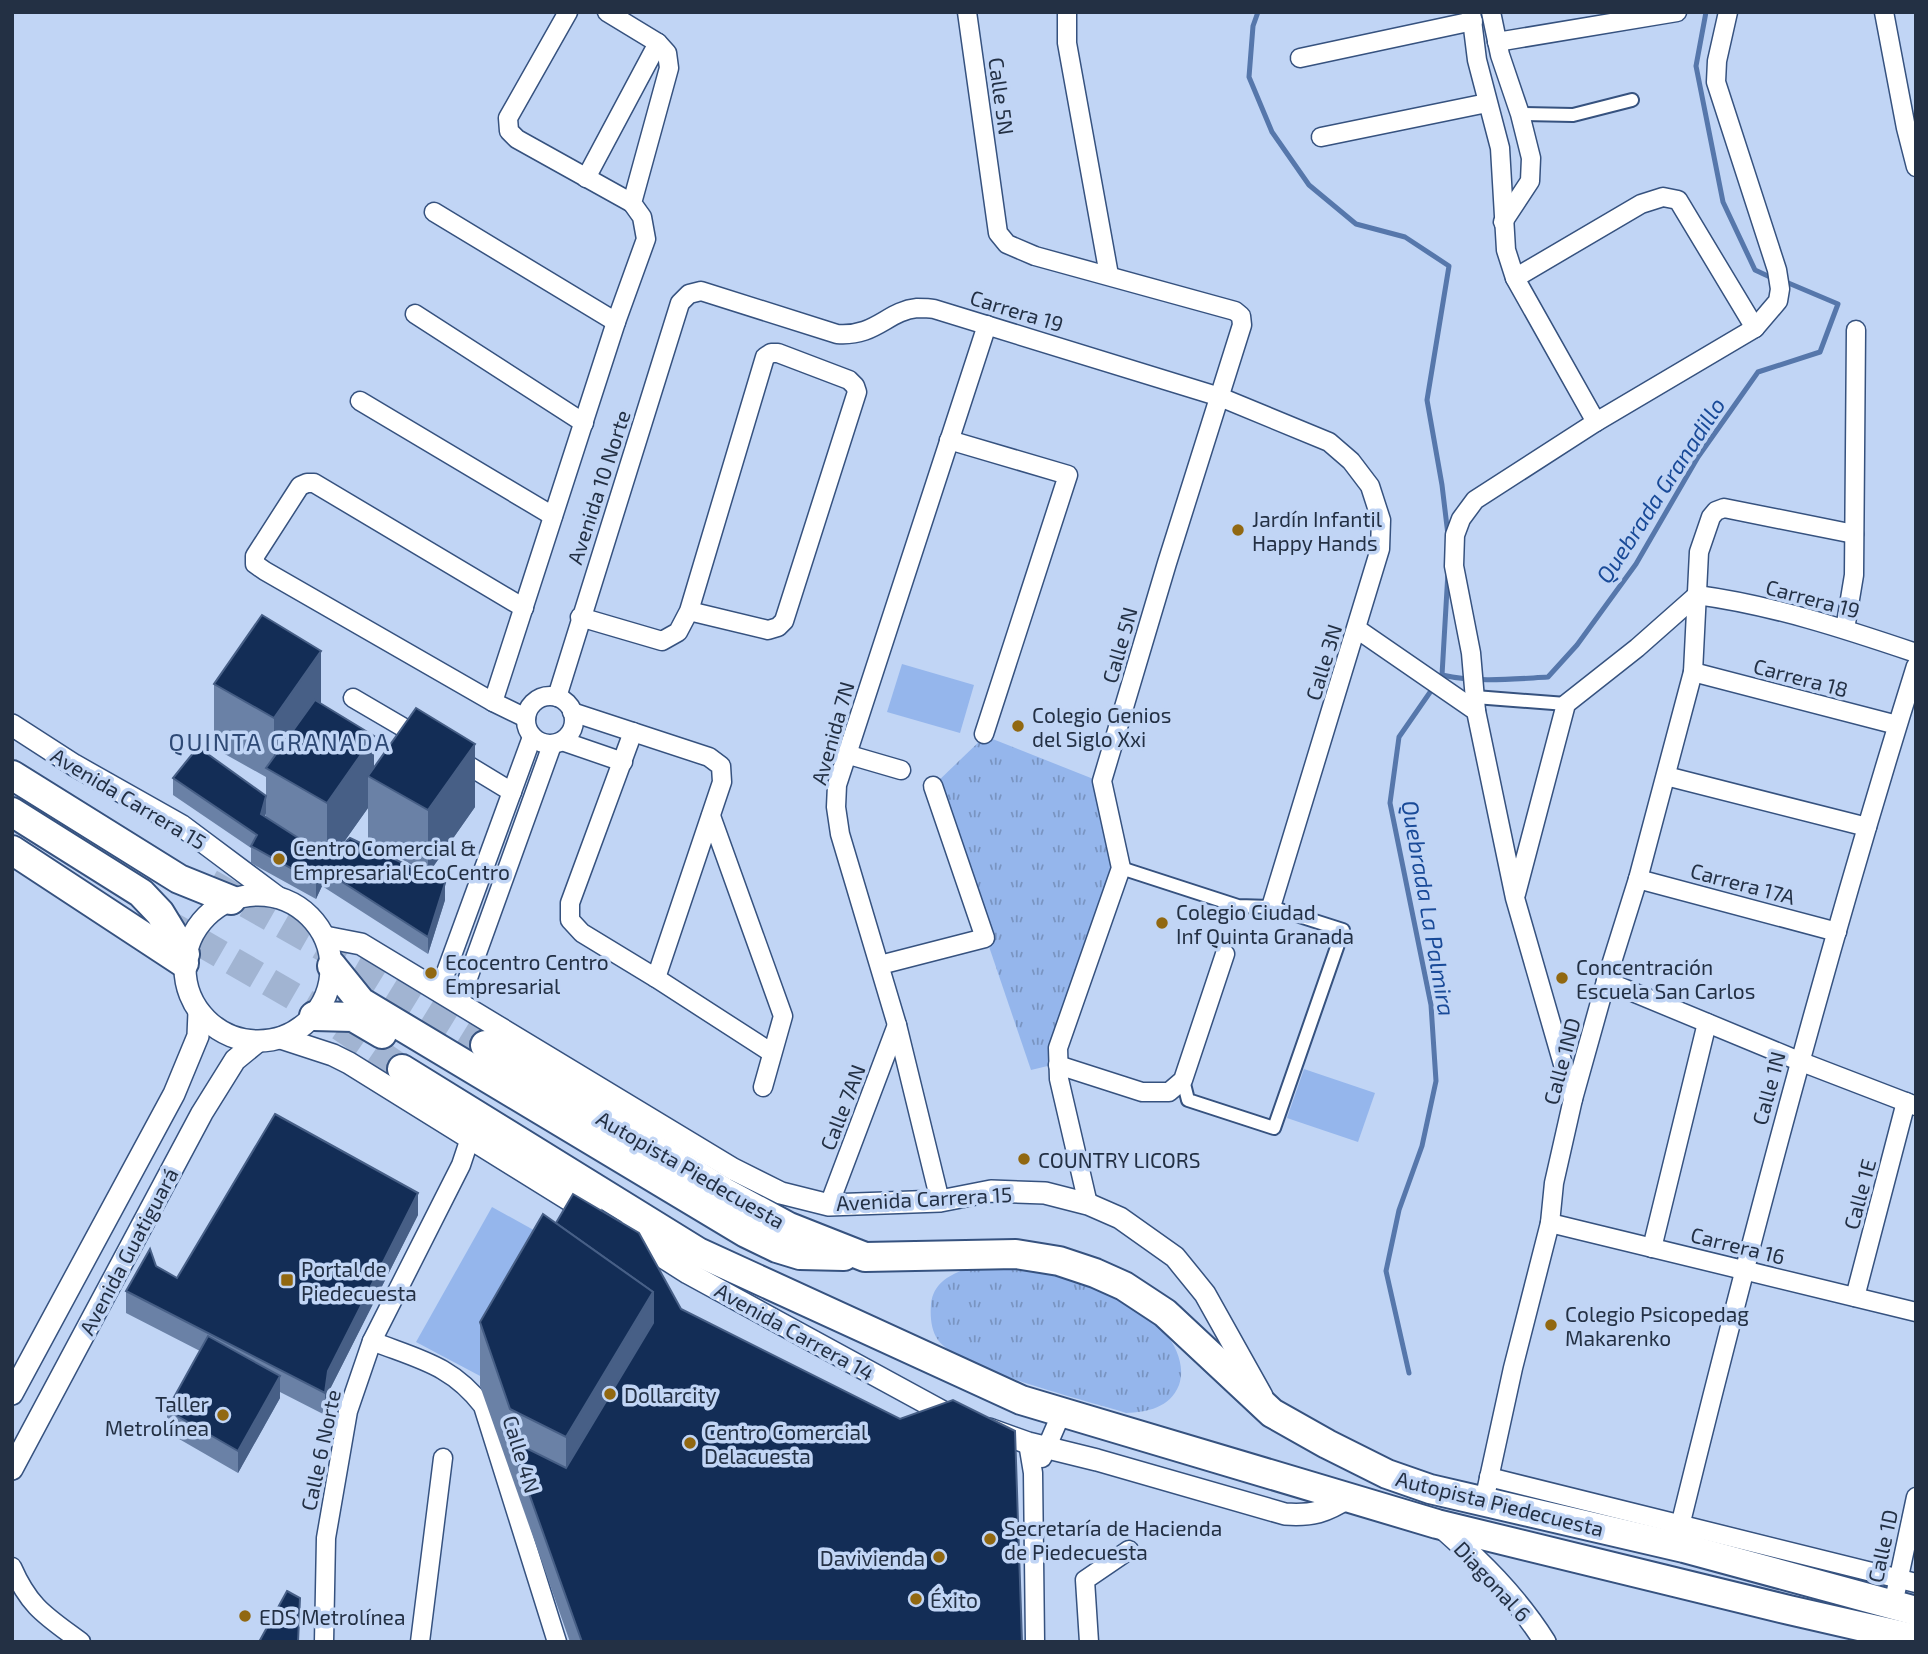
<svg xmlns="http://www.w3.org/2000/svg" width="1928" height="1654" viewBox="0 0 1928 1654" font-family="'Exo 2',sans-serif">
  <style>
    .park { fill: url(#park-tufts) }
    .pitch { fill: #95b6ec }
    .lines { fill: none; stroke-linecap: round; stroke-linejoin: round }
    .stream { stroke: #5677ab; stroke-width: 5 }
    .trunk-tunnel { stroke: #a1b4d2; stroke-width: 28; stroke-dasharray: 28 14; stroke-linecap: butt }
    .pedestrian-casing { stroke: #36527f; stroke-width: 16 }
    .minor-casing { stroke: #36527f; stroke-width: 21 }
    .tertiary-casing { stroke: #36527f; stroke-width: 24 }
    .trunk-casing { stroke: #36527f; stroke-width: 32 }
    .pedestrian { stroke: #fff; stroke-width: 12 }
    .minor { stroke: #fff; stroke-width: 18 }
    .tertiary { stroke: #fff; stroke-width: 21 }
    .trunk { stroke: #fff; stroke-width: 28 }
    .wall { fill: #6a81a6 }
    .shaded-wall { fill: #475f86 }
    .building { fill: #132d56; stroke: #475f86; stroke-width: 2 }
    .poi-dot { fill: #916811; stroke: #c1d5f5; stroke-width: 2.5 }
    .labels { text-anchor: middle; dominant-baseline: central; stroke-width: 7; stroke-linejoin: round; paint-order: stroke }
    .street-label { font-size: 21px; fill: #233044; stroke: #c1d5f5 }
    .poi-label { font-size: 21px; fill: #233044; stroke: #c1d5f5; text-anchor: start }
    .water-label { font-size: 23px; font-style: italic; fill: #194a98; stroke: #c1d5f5 }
    .quarter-label { font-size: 24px; letter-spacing: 2px; fill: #2e4975; stroke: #c1d5f5 }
  </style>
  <defs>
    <pattern id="park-tufts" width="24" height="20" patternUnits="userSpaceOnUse" patternTransform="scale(1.75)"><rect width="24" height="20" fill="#95b6ec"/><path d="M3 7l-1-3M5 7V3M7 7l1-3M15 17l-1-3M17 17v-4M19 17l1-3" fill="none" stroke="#7994c1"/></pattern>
  </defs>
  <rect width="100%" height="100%" fill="#c1d5f5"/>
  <g class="park">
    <polygon points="985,736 1101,782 1119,867 1056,1064 1031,1070 934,785"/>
    <path d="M976,1266C1001,1268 1027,1268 1051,1274C1077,1280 1108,1289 1132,1303C1157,1318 1190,1353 1179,1385C1170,1408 1147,1412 1126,1413C1086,1400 960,1370 938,1340C931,1330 930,1316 931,1304C934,1279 956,1272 976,1266Z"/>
  </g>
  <g class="pitch">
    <polygon points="902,664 974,685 960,733 887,712"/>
    <polygon points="1304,1069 1375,1093 1358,1142 1287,1118"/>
    <polygon points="492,1207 557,1243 482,1377 416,1342"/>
  </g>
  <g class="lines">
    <g class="stream">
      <polyline points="1258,12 1253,26 1249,77 1272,132 1309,185 1356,224 1405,237 1449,266 1427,400 1442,485 1448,535"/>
      <polyline points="1706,12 1696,66 1723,202 1755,270 1770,277"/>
      <path d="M1442,675C1477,683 1513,679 1548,677L1577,645L1636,564L1698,457L1758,372L1820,352L1838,304L1786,282"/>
      <polyline points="1409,1373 1386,1271 1399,1210 1422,1146 1436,1081 1431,1005 1390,803 1399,737 1442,675 1448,572"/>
    </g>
    <g class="trunk-tunnel">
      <polyline points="210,883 361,969 485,1045"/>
      <polyline points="160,919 307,1004 402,1069"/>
    </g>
    <g class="pedestrian-casing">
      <g id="pedestrian">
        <polyline points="1520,114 1573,115 1632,100"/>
        <polyline points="1475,697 1566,704"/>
        <polyline points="1121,868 1238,906 1271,907 1343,930 1274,1128 1188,1100 1183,1080"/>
      </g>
    </g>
    <g class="minor-casing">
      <g id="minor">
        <polyline points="568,12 508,118 509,131 517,139 632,203"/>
        <polyline points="967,12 998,233 1007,244 1035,256 1235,311 1241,316 1242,325 1167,563 1102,781 1121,868 1058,1048 1059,1079 1088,1204"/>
        <polyline points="1067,12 1067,43 1109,275"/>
        <polyline points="1471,12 1477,60 1500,148 1506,250 1515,278 1596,422"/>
        <polyline points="1491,12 1500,55 1520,114 1531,158 1530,181 1503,222"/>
        <polyline points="1884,12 1906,128 1916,167"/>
        <polyline points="1497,42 1677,12"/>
        <polyline points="1300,58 1473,21"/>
        <polyline points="1321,137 1487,103"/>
        <polyline points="586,178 658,43"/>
        <polyline points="434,212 616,322"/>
        <polyline points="1515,278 1641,204 1663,197 1678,200 1755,328"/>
        <polyline points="415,314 584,423"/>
        <polyline points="360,401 553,516"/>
        <polyline points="949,440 1068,475 984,734"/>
        <path d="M1697,595C1772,605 1845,629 1916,653"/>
        <polyline points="524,608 314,483 307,483 300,486 255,556 255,564 265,571 493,702 526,718"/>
        <polyline points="580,617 662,641 678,632 689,611 765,357 771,353 778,353 849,380 855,386 857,392 784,621 778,627 768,630 689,611"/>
        <polyline points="1357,629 1476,711 1515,898 1573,1099"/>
        <polyline points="1845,629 1854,575 1856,330"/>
        <polyline points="1693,672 1897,725"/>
        <circle cx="550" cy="720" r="24"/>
        <path d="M557,697L680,303L689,294L701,291L837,334C876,337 887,311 917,308C923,308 929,308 934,309L1220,397L1329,442L1351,461L1370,486L1381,520L1380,549L1271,907"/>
        <polyline points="353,698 423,739"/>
        <polyline points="493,702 616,322 646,239 642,217 632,203 669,68 667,53 658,43 607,12"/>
        <polyline points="1476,711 1471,653 1454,566 1455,535 1461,519 1475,500 1596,422 1755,328 1778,301 1780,289 1777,270 1716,82 1717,61 1728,12"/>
        <polyline points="572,712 709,757 721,766 722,782 656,978"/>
        <polyline points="633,732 570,903 570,920 582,933 656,978 772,1053"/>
        <polyline points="562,741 623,762"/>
        <polyline points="846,754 901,770"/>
        <polyline points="456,758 512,792"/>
        <polyline points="1666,776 1867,827"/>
        <polyline points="711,816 783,1016 763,1087"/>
        <polyline points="1638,879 1837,932"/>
        <polyline points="1516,894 1566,704 1637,648 1697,595"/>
        <polyline points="880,965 985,938 933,786"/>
        <polyline points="1606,981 1799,1061 1916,1106"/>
        <polyline points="439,991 532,737"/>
        <polyline points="459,1003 552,745"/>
        <polyline points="1058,1065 1142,1092 1169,1092 1183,1080 1225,954"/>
        <polyline points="940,1201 897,1025 840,834 836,807 837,785 987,325"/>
        <polyline points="829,1205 897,1025"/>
        <polyline points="1550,1223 1916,1312"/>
        <polyline points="1652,1248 1707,1023"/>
        <polyline points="1855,1297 1906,1102"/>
        <path d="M372,1341C418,1359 452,1365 483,1406L557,1642"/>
        <polyline points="1028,1443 1033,1473 1035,1642"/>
        <polyline points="1042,1458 1062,1412"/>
        <polyline points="1489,1477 1916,1583"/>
        <polyline points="1484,1501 1513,1368 1550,1223 1554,1183 1573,1099 1606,981 1638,879 1693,672 1699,552 1711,517 1716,511 1724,508 1854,534"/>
        <path d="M1680,1526C1751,1237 1827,950 1916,666"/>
        <path d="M12,1567C30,1608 46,1616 81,1642"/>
        <polyline points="1896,1591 1916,1497"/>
        <polyline points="324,1642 326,1538 348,1411 372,1341 461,1165 470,1138"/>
        <polyline points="420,1642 443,1458"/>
        <polyline points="1089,1642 1085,1580 1129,1550"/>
      </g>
    </g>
    <g class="tertiary-casing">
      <g id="tertiary">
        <polyline points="12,725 74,765 182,826 277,897"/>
        <circle cx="258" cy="968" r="73"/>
        <polyline points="325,937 361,944 733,1169 781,1193 829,1205 940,1201 991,1191 1045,1193 1088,1204 1120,1218 1175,1257 1205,1294 1262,1396"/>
        <polyline points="281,1038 333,1055 349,1063 592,1214"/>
        <polyline points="623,1232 688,1273 943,1412 959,1418"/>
        <polyline points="12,1394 174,1094 198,1036 199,1012"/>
        <path d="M989,1429L1028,1443L1097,1460L1285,1514C1312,1516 1326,1512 1349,1497"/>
        <polyline points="12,1469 202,1113 235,1060 257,1042"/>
        <path d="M1439,1525C1480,1561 1516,1596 1545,1642"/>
      </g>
    </g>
    <g class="trunk-casing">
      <g id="trunk">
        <polyline points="12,775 179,879 231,900"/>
        <polyline points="12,812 141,893 160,913 185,954"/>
        <polyline points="12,850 184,963"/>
        <polyline points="332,966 361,1002 746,1233 777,1248 800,1255 844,1256"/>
        <polyline points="314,1016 353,1017 382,1034"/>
        <polyline points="485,1045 724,1192 789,1227 865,1257 1016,1254 1059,1261 1095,1273 1124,1286 1165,1313 1272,1413 1327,1444 1387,1474 1430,1489 1684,1548 1916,1611"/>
        <polyline points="402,1069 698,1252 1021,1400 1437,1524 1789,1610 1916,1639"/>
      </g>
    </g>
    <use href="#pedestrian" class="pedestrian"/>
    <use href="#minor" class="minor"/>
    <use href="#tertiary" class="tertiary"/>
    <use href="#trunk" class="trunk"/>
  </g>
  <g class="wall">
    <polygon points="214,684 321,704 374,768 475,807 428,874 368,840 368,808 341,846 445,900 428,954 322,886 316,899 251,863 251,848 173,795 173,778 266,813 265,816 266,817 266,777 214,748"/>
    <polygon points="418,1215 328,1393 325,1415 280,1392 280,1398 238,1473 167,1432 167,1410 200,1351 126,1313 126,1291 156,1266 177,1278"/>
    <polygon points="681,1309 1022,1642 570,1642 480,1386 480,1322"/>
  </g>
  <g class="shaded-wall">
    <polygon points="321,651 321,715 274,773 274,718"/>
    <polygon points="374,736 374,779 368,776 368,808 327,866 327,803"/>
    <polygon points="475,744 475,807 428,874 428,810"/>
    <polygon points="266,796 266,813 261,831 261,814"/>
    <polygon points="322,869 322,886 316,899 316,882"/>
    <polygon points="445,883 445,900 428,954 428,937"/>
    <polygon points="418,1193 418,1215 328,1393 325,1415 325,1393 328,1371"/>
    <polygon points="653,1292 653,1356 566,1501 566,1437"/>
    <polygon points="280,1376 280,1398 238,1473 238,1451"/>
  </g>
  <g class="building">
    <polygon points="262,615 321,651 274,718 214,684"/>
    <polygon points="315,700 374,736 327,803 266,768"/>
    <polygon points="416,708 475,744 428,810 368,776"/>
    <polygon points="198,747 266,796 261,814 328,857 350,838 445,883 428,937 322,869 316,882 251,846 257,835 173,778"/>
    <polygon points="275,1114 418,1193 328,1371 325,1393 126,1291 150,1249 156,1266 177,1278"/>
    <polygon points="573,1194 639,1233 681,1309 900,1419 953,1400 1015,1431 1022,1642 582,1642 510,1440 566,1468 653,1323 653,1292 556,1223"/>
    <polygon points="543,1214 653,1292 566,1437 510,1409 480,1322"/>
    <polygon points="208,1336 280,1376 238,1451 167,1410"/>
    <polygon points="287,1591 300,1598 298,1642 259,1642"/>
  </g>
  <g class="poi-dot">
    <circle cx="1238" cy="530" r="7"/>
    <circle cx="1018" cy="726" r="7"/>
    <circle cx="279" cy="859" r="7"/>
    <circle cx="1162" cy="923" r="7"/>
    <circle cx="431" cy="973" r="7"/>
    <circle cx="1562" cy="978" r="7"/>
    <circle cx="1024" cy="1159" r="7"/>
    <rect x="280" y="1273" width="14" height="14" rx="3.5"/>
    <circle cx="1551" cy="1325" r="7"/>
    <circle cx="610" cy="1394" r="7"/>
    <circle cx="223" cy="1415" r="7"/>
    <circle cx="690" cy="1443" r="7"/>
    <circle cx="990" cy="1539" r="7"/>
    <circle cx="939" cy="1557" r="7"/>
    <circle cx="916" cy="1599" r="7"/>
    <circle cx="245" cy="1616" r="7"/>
  </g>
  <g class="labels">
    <g class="street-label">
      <text transform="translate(1002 96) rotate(82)">Calle 5N</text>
      <text transform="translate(1017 310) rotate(17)">Carrera 19</text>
      <text transform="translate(598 487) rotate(-72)">Avenida 10 Norte</text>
      <text transform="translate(1813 598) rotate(15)">Carrera 19</text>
      <text transform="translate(1119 645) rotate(-74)">Calle 5N</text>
      <text transform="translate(1323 662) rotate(-73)">Calle 3N</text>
      <text transform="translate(1801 677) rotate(15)">Carrera 18</text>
      <text transform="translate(832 733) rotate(-74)">Avenida 7N</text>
      <text transform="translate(129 798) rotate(31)">Avenida Carrera 15</text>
      <text transform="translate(1743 883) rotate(15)">Carrera 17A</text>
      <text transform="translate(1561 1061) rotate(-75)">Calle 1ND</text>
      <text transform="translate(1768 1088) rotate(-75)">Calle 1N</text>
      <text transform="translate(842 1107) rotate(-69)">Calle 7AN</text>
      <text transform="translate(691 1169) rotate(30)">Autopista Piedecuesta</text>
      <text transform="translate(1859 1194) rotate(-75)">Calle 1E</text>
      <text transform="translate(924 1198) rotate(-3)">Avenida Carrera 15</text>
      <text transform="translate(1738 1245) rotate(14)">Carrera 16</text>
      <text transform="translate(128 1251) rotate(-62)">Avenida Guatiguará</text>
      <text transform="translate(795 1331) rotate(29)">Avenida Carrera 14</text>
      <text transform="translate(320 1450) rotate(-78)">Calle 6 Norte</text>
      <text transform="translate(522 1454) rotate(73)">Calle 4N</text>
      <text transform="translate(1500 1503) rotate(14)">Autopista Piedecuesta</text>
      <text transform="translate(1882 1546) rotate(-78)">Calle 1D</text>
      <text transform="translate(1493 1581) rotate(47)">Diagonal 6</text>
    </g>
    <g class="poi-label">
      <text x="1252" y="518">Jardín Infantil<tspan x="1252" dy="24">Happy Hands</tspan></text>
      <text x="1032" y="714">Colegio Genios<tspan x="1032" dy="24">del Siglo Xxi</tspan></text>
      <text x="293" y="847">Centro Comercial &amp;<tspan x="293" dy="24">Empresarial EcoCentro</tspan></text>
      <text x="1176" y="911">Colegio Ciudad<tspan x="1176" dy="24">Inf Quinta Granada</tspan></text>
      <text x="445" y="961">Ecocentro Centro<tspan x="445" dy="24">Empresarial</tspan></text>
      <text x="1576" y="966">Concentración<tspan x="1576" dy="24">Escuela San Carlos</tspan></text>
      <text x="1038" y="1159">COUNTRY LICORS</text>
      <text x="301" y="1268">Portal de<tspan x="301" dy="24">Piedecuesta</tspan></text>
      <text x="1565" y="1313">Colegio Psicopedag<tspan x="1565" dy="24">Makarenko</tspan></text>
      <text x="624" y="1394">Dollarcity</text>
      <text x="209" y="1403" text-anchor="end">Taller<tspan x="209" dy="24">Metrolínea</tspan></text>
      <text x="704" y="1431">Centro Comercial<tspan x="704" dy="24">Delacuesta</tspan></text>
      <text x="1004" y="1527">Secretaría de Hacienda<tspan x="1004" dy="24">de Piedecuesta</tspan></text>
      <text x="925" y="1557" text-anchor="end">Davivienda</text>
      <text x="930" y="1599">Éxito</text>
      <text x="259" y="1616">EDS Metrolínea</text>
    </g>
    <g class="water-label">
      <text transform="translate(1660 490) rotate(-57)">Quebrada Granadillo</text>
      <text transform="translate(1429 908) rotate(80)">Quebrada La Palmira</text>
    </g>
    <g class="quarter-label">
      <text x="280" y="741">QUINTA GRANADA</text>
    </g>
  </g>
  <rect width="1928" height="1654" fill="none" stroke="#233044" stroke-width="28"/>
</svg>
